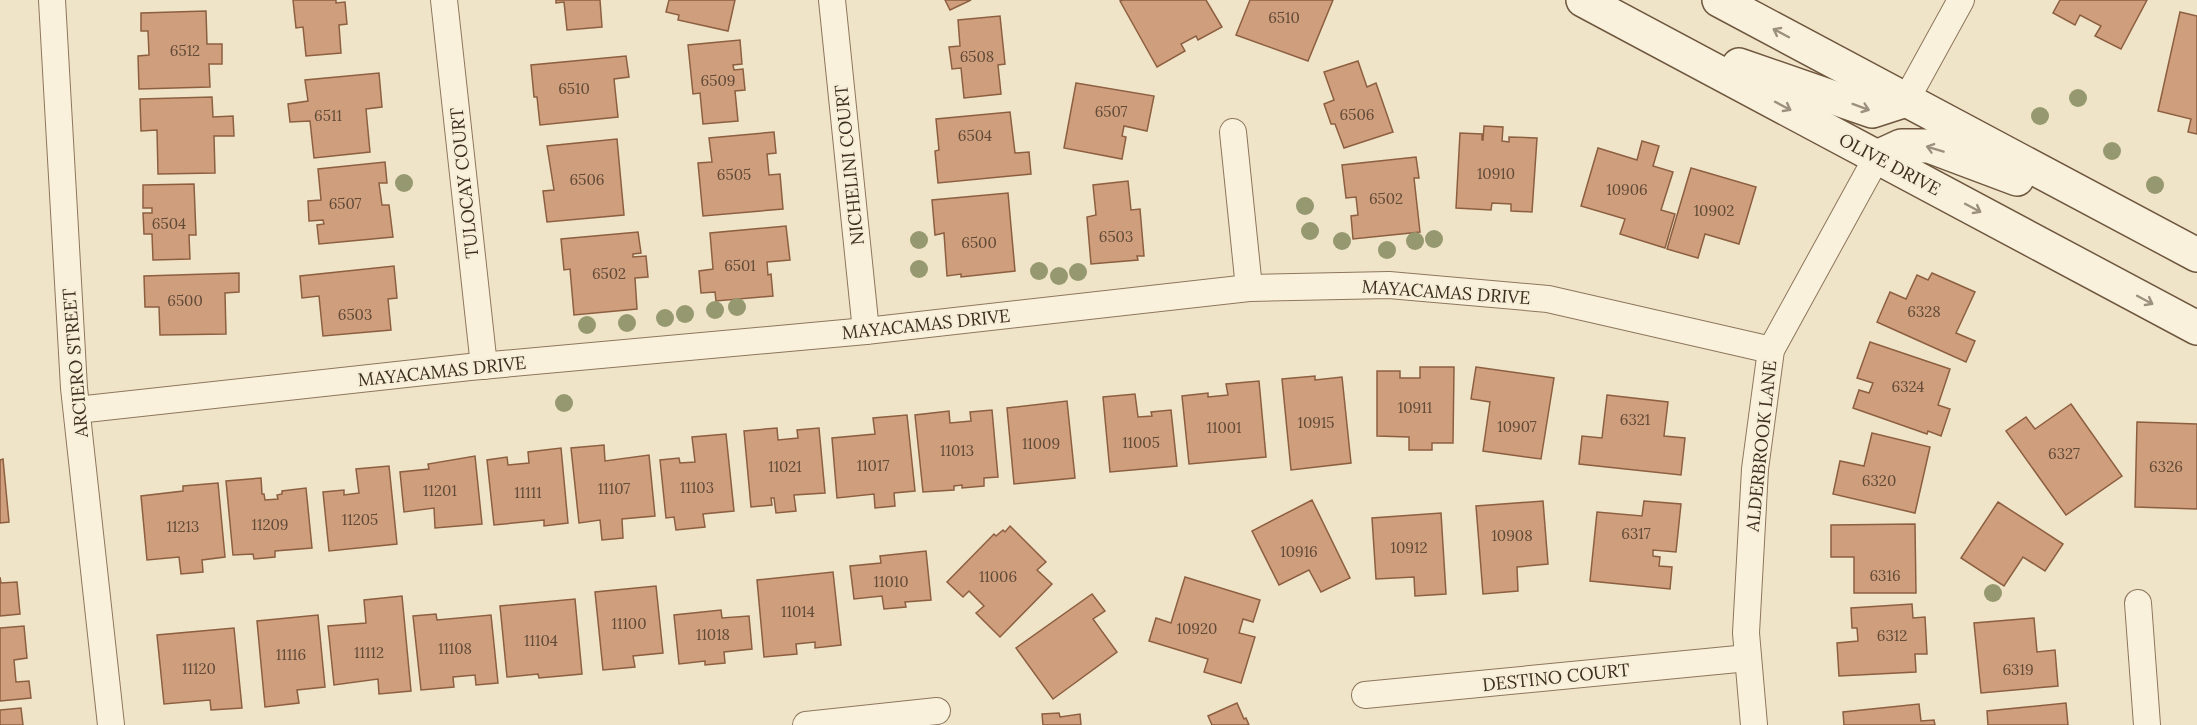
<svg xmlns="http://www.w3.org/2000/svg" width="2197" height="725" viewBox="0 0 2197 725" font-family="Lora,serif">
  <style>
    .building { fill: #cf9f7d; stroke: #8d5f41; stroke-width: 1.5 }
    .lines { fill: none; stroke-linecap: round; stroke-linejoin: round }
    .street-casing { stroke: #8d765c; stroke-width: 28 }
    .secondary-casing { stroke: #6f573f; stroke-width: 36 }
    .street { stroke: #faf1dc; stroke-width: 26 }
    .secondary { stroke: #faf1dc; stroke-width: 33 }
    .tree { fill: #96986f }
    .oneway { stroke: #9c907e }
    .labels { text-anchor: middle; dominant-baseline: central; stroke-width: 4.5; stroke-linejoin: round; paint-order: stroke }
    .number-label { font-size: 15px; fill: #624a37 }
    .street-label { font-size: 18px; fill: #3d2e20; stroke: #f7eed8 }
  </style>
  <rect width="100%" height="100%" fill="#f0e4c8"/>
  <g class="building">
    <polygon points="293,0 336,0 336,3 345,2 347,24 339,25 341,53 306,56 303,27 296,28"/>
    <polygon points="556,0 600,0 602,27 567,30 564,2 556,3"/>
    <polygon points="669,0 735,0 728,31 678,20 679,15 666,12"/>
    <polygon points="945,0 971,0 950,10"/>
    <polygon points="1123,0 1206,0 1222,27 1198,40 1196,36 1181,44 1185,51 1157,67 1120,1"/>
    <polygon points="1250,0 1333,0 1308,61 1236,35"/>
    <polygon points="2060,0 2147,0 2121,49 2095,36 2101,26 2080,15 2075,25 2053,13"/>
    <polygon points="206,11 207,44 222,44 222,64 209,64 210,87 139,89 138,56 149,55 148,31 141,31 141,13"/>
    <polygon points="2180,12 2197,16 2197,134 2188,132 2191,119 2158,111"/>
    <polygon points="1000,16 1005,64 998,65 1001,94 964,98 961,68 952,69 949,47 960,46 958,20"/>
    <polygon points="740,40 742,64 733,65 734,70 743,69 745,90 735,91 738,121 703,124 700,93 693,94 688,45"/>
    <polygon points="626,56 629,77 614,79 618,117 540,125 537,97 534,97 531,65"/>
    <polygon points="1358,61 1367,87 1376,83 1393,132 1344,148 1335,124 1331,124 1324,104 1334,100 1324,72"/>
    <polygon points="379,73 382,107 366,109 370,152 314,158 310,121 290,122 288,104 308,101 305,80"/>
    <polygon points="1076,83 1154,96 1147,131 1124,126 1122,136 1126,137 1122,159 1064,148"/>
    <polygon points="212,97 213,117 233,116 234,136 214,136 215,173 158,174 157,130 141,131 140,99"/>
    <polygon points="1010,112 1015,153 1029,152 1031,174 938,183 935,151 939,150 936,119"/>
    <polygon points="1484,126 1503,127 1502,141 1509,142 1509,137 1537,138 1532,212 1511,211 1511,204 1492,203 1491,210 1456,208 1460,133 1482,134 1482,140 1483,140"/>
    <polygon points="774,132 776,153 767,154 769,175 780,174 783,209 703,216 698,163 712,162 709,138"/>
    <polygon points="617,139 624,215 547,222 543,191 554,190 547,146"/>
    <polygon points="1642,141 1659,146 1653,166 1673,172 1661,210 1675,214 1665,248 1620,234 1625,219 1581,206 1598,148 1637,160"/>
    <polygon points="1416,157 1419,178 1414,178 1420,232 1353,239 1351,216 1358,215 1356,197 1346,198 1342,165"/>
    <polygon points="385,162 387,183 379,183 382,205 389,205 393,237 319,244 317,225 324,224 323,220 309,221 308,201 321,200 318,169"/>
    <polygon points="1691,168 1756,187 1739,244 1705,234 1698,258 1667,249"/>
    <polygon points="1128,181 1131,210 1140,209 1144,256 1137,256 1138,260 1091,264 1087,217 1096,215 1093,185"/>
    <polygon points="194,184 196,235 189,235 190,259 153,260 152,234 144,234 143,213 152,213 152,208 143,208 143,185"/>
    <polygon points="1008,193 1015,271 961,277 961,274 947,276 944,233 935,235 932,200"/>
    <polygon points="786,226 790,260 767,262 768,275 771,274 773,296 716,301 715,292 701,293 699,271 713,269 710,233"/>
    <polygon points="638,232 641,253 633,254 633,257 646,256 648,277 635,278 637,309 574,315 570,269 564,270 561,239"/>
    <polygon points="394,266 397,298 388,299 391,330 323,336 319,296 302,298 300,276"/>
    <polygon points="239,273 239,292 225,293 226,334 160,335 159,307 145,307 144,276"/>
    <polygon points="1932,273 1975,292 1956,333 1975,341 1966,362 1877,322 1890,292 1906,299 1917,275 1928,280"/>
    <polygon points="1870,342 1950,369 1938,405 1950,409 1941,436 1928,431 1927,434 1853,408 1859,390 1869,393 1873,383 1857,378"/>
    <polygon points="1420,367 1454,367 1453,443 1432,443 1432,450 1409,450 1409,437 1377,436 1377,371 1400,371 1400,378 1420,378"/>
    <polygon points="1476,367 1554,378 1541,459 1483,451 1490,402 1471,399"/>
    <polygon points="1315,376 1315,380 1342,377 1351,463 1291,470 1282,379"/>
    <polygon points="1259,381 1266,457 1189,464 1182,396 1208,393 1208,397 1228,395 1226,384"/>
    <polygon points="1135,394 1138,417 1152,416 1151,412 1171,410 1177,466 1110,472 1103,397"/>
    <polygon points="1607,395 1668,402 1664,436 1685,438 1681,475 1579,464 1582,436 1602,438"/>
    <polygon points="1067,401 1075,478 1014,484 1007,408"/>
    <polygon points="2071,404 2122,476 2066,515 2006,431 2026,417 2035,429"/>
    <polygon points="992,410 998,477 984,478 984,486 962,488 962,485 954,486 954,490 923,492 915,415 949,411 950,423 971,421 970,412"/>
    <polygon points="907,415 915,491 894,493 895,506 875,508 874,494 837,498 832,438 875,434 873,418"/>
    <polygon points="2137,422 2197,424 2197,509 2135,507"/>
    <polygon points="777,428 778,440 798,438 797,430 819,428 825,493 794,495 796,511 776,513 774,498 771,498 772,505 751,507 744,431"/>
    <polygon points="1872,433 1930,447 1915,513 1833,494 1840,461 1864,466"/>
    <polygon points="726,434 734,511 703,514 705,527 676,530 674,517 666,518 660,460 679,458 680,463 695,462 692,437"/>
    <polygon points="604,445 605,461 649,455 655,516 622,519 623,538 602,540 600,520 579,523 571,448"/>
    <polygon points="561,448 568,523 544,526 544,520 494,525 487,460 507,457 508,465 529,463 528,452"/>
    <polygon points="475,456 482,524 435,528 434,508 404,512 400,472 429,469 428,464"/>
    <polygon points="3,459 9,522 0,523 0,460"/>
    <polygon points="389,466 397,544 329,551 323,492 344,490 344,495 359,493 356,469"/>
    <polygon points="261,478 262,494 264,494 265,500 278,499 277,495 282,494 282,491 306,488 312,548 275,551 275,557 254,559 253,554 233,555 226,481"/>
    <polygon points="218,483 225,557 202,560 203,572 181,574 179,557 147,560 141,496 183,491 183,486"/>
    <polygon points="1312,500 1350,578 1321,592 1309,570 1279,585 1252,531"/>
    <polygon points="1543,501 1548,564 1517,567 1518,591 1483,594 1476,506"/>
    <polygon points="1644,501 1681,504 1676,552 1653,550 1653,556 1660,557 1659,566 1672,567 1670,589 1590,581 1597,512 1642,516"/>
    <polygon points="1998,502 2063,544 2045,571 2023,557 2004,586 1961,558"/>
    <polygon points="1441,513 1446,594 1415,596 1414,577 1376,579 1372,518"/>
    <polygon points="1915,524 1916,593 1854,593 1854,557 1831,557 1831,525"/>
    <polygon points="1010,526 1046,562 1037,570 1052,584 1000,637 976,613 984,606 969,591 963,597 947,582 994,534 996,536 1003,530 1005,532"/>
    <polygon points="926,551 931,600 905,602 906,607 884,609 882,596 854,599 850,566 881,563 880,556"/>
    <polygon points="833,572 841,645 815,648 815,642 796,644 797,654 764,657 757,580"/>
    <polygon points="0,577 1,583 17,582 20,614 0,616"/>
    <polygon points="1185,577 1260,600 1253,622 1243,619 1239,633 1255,637 1241,683 1204,672 1208,659 1149,641 1156,618 1171,623"/>
    <polygon points="656,586 663,653 633,656 635,667 603,670 595,592"/>
    <polygon points="1092,594 1105,611 1093,619 1117,652 1053,699 1016,648"/>
    <polygon points="402,596 411,691 379,694 378,679 334,685 328,626 366,623 364,600"/>
    <polygon points="575,599 582,674 539,678 538,674 507,677 500,606"/>
    <polygon points="1912,604 1913,618 1925,617 1927,654 1915,654 1916,672 1839,676 1837,643 1858,641 1857,628 1852,628 1851,608"/>
    <polygon points="721,610 722,618 749,616 752,649 724,652 725,663 705,665 705,661 679,664 674,615"/>
    <polygon points="436,614 437,620 491,615 498,683 476,685 475,675 453,677 454,687 421,690 413,616"/>
    <polygon points="318,615 325,687 297,690 299,703 265,707 257,621"/>
    <polygon points="2034,618 2037,652 2055,650 2058,686 1981,693 1974,623"/>
    <polygon points="24,626 27,658 14,660 16,682 29,681 31,698 0,701 0,628"/>
    <polygon points="234,628 242,708 211,710 210,700 164,704 157,635"/>
    <polygon points="1237,703 1244,719 1246,718 1249,725 1212,725 1208,716"/>
    <polygon points="2066,703 2068,725 1988,725 1987,711"/>
    <polygon points="1919,704 1921,721 1934,720 1935,725 1844,725 1843,712"/>
    <polygon points="21,708 23,725 0,725 0,710"/>
    <polygon points="1059,713 1060,717 1080,714 1081,725 1043,725 1042,714"/>
  </g>
  <g class="lines">
    <g class="street-casing">
      <g id="street">
        <polyline points="52,0 74,388 111,725"/>
        <polyline points="444,0 484,366"/>
        <polyline points="832,0 866,331"/>
        <polyline points="1906,100 1961,0"/>
        <polyline points="1233,132 1249,288"/>
        <polyline points="77,410 470,367 866,331 1249,288 1389,285 1548,299 1771,350"/>
        <polyline points="2138,603 2147,725"/>
        <polyline points="1365,695 1748,658"/>
        <polyline points="806,725 937,711"/>
        <polyline points="1754,725 1746,633 1755,469 1771,350 1877,157"/>
      </g>
    </g>
    <g class="secondary-casing">
      <g id="secondary">
        <polyline points="1583,0 2197,328"/>
        <polyline points="1719,0 2197,255"/>
        <polyline points="1739,65 1872,111 1906,100"/>
        <polyline points="1877,157 1901,146 1929,146 2017,179"/>
      </g>
    </g>
    <use href="#street" class="street"/>
    <use href="#secondary" class="secondary"/>
  </g>
  <g class="tree">
    <circle cx="2078" cy="98" r="9"/>
    <circle cx="2040" cy="116" r="9"/>
    <circle cx="2112" cy="151" r="9"/>
    <circle cx="404" cy="183" r="9"/>
    <circle cx="2155" cy="185" r="9"/>
    <circle cx="1305" cy="206" r="9"/>
    <circle cx="1310" cy="231" r="9"/>
    <circle cx="1434" cy="239" r="9"/>
    <circle cx="919" cy="240" r="9"/>
    <circle cx="1342" cy="241" r="9"/>
    <circle cx="1415" cy="241" r="9"/>
    <circle cx="1387" cy="250" r="9"/>
    <circle cx="919" cy="269" r="9"/>
    <circle cx="1039" cy="271" r="9"/>
    <circle cx="1078" cy="272" r="9"/>
    <circle cx="1059" cy="276" r="9"/>
    <circle cx="737" cy="307" r="9"/>
    <circle cx="715" cy="310" r="9"/>
    <circle cx="685" cy="314" r="9"/>
    <circle cx="665" cy="318" r="9"/>
    <circle cx="627" cy="323" r="9"/>
    <circle cx="587" cy="325" r="9"/>
    <circle cx="564" cy="403" r="9"/>
    <circle cx="1993" cy="593" r="9"/>
  </g>
  <defs><path id="oneway-shaft" d="M-6 0H5M1.5-3L5.5 0L1.5 3" fill="none" stroke-width="1.6" stroke-linecap="round" stroke-linejoin="round" transform="scale(1.5)"/></defs>
  <g class="oneway">
    <use href="#oneway-shaft" transform="translate(1781 33) rotate(-152)"/>
    <use href="#oneway-shaft" transform="translate(1783 106) rotate(28)"/>
    <use href="#oneway-shaft" transform="translate(1861 107) rotate(20)"/>
    <use href="#oneway-shaft" transform="translate(1935 149) rotate(-163)"/>
    <use href="#oneway-shaft" transform="translate(1973 208) rotate(28)"/>
    <use href="#oneway-shaft" transform="translate(2145 300) rotate(28)"/>
  </g>
  <g class="labels">
    <g class="number-label">
      <text x="1284" y="17">6510</text>
      <text x="185" y="50">6512</text>
      <text x="977" y="56">6508</text>
      <text x="718" y="80">6509</text>
      <text x="574" y="88">6510</text>
      <text x="1111" y="111">6507</text>
      <text x="1357" y="114">6506</text>
      <text x="328" y="115">6511</text>
      <text x="975" y="135">6504</text>
      <text x="1496" y="173">10910</text>
      <text x="734" y="174">6505</text>
      <text x="587" y="179">6506</text>
      <text x="1627" y="189">10906</text>
      <text x="1386" y="198">6502</text>
      <text x="345" y="203">6507</text>
      <text x="1714" y="210">10902</text>
      <text x="169" y="223">6504</text>
      <text x="1116" y="236">6503</text>
      <text x="979" y="242">6500</text>
      <text x="740" y="265">6501</text>
      <text x="609" y="273">6502</text>
      <text x="185" y="300">6500</text>
      <text x="1924" y="311">6328</text>
      <text x="355" y="314">6503</text>
      <text x="1908" y="386">6324</text>
      <text x="1415" y="407">10911</text>
      <text x="1635" y="419">6321</text>
      <text x="1316" y="422">10915</text>
      <text x="1517" y="426">10907</text>
      <text x="1224" y="427">11001</text>
      <text x="1141" y="442">11005</text>
      <text x="1041" y="443">11009</text>
      <text x="957" y="450">11013</text>
      <text x="2064" y="453">6327</text>
      <text x="873" y="465">11017</text>
      <text x="785" y="466">11021</text>
      <text x="2166" y="466">6326</text>
      <text x="1879" y="480">6320</text>
      <text x="697" y="487">11103</text>
      <text x="614" y="488">11107</text>
      <text x="440" y="490">11201</text>
      <text x="528" y="492">11111</text>
      <text x="360" y="519">11205</text>
      <text x="270" y="524">11209</text>
      <text x="183" y="526">11213</text>
      <text x="1636" y="533">6317</text>
      <text x="1512" y="535">10908</text>
      <text x="1409" y="547">10912</text>
      <text x="1299" y="551">10916</text>
      <text x="1885" y="575">6316</text>
      <text x="998" y="576">11006</text>
      <text x="891" y="581">11010</text>
      <text x="798" y="611">11014</text>
      <text x="629" y="623">11100</text>
      <text x="1197" y="628">10920</text>
      <text x="713" y="634">11018</text>
      <text x="1892" y="635">6312</text>
      <text x="541" y="640">11104</text>
      <text x="455" y="648">11108</text>
      <text x="369" y="652">11112</text>
      <text x="291" y="654">11116</text>
      <text x="199" y="668">11120</text>
      <text x="2018" y="669">6319</text>
    </g>
    <g class="street-label">
      <text transform="translate(1890 164) rotate(28)">OLIVE DRIVE</text>
      <text transform="translate(849 165) rotate(-96)">NICHELINI COURT</text>
      <text transform="translate(464 183) rotate(-96)">TULOCAY COURT</text>
      <text transform="translate(1446 292) rotate(4)">MAYACAMAS DRIVE</text>
      <text transform="translate(926 324) rotate(-6)">MAYACAMAS DRIVE</text>
      <text transform="translate(75 363) rotate(-95)">ARCIERO STREET</text>
      <text transform="translate(442 371) rotate(-6)">MAYACAMAS DRIVE</text>
      <text transform="translate(1761 446) rotate(-84)">ALDERBROOK LANE</text>
      <text transform="translate(1556 677) rotate(-6)">DESTINO COURT</text>
    </g>
  </g>
</svg>
